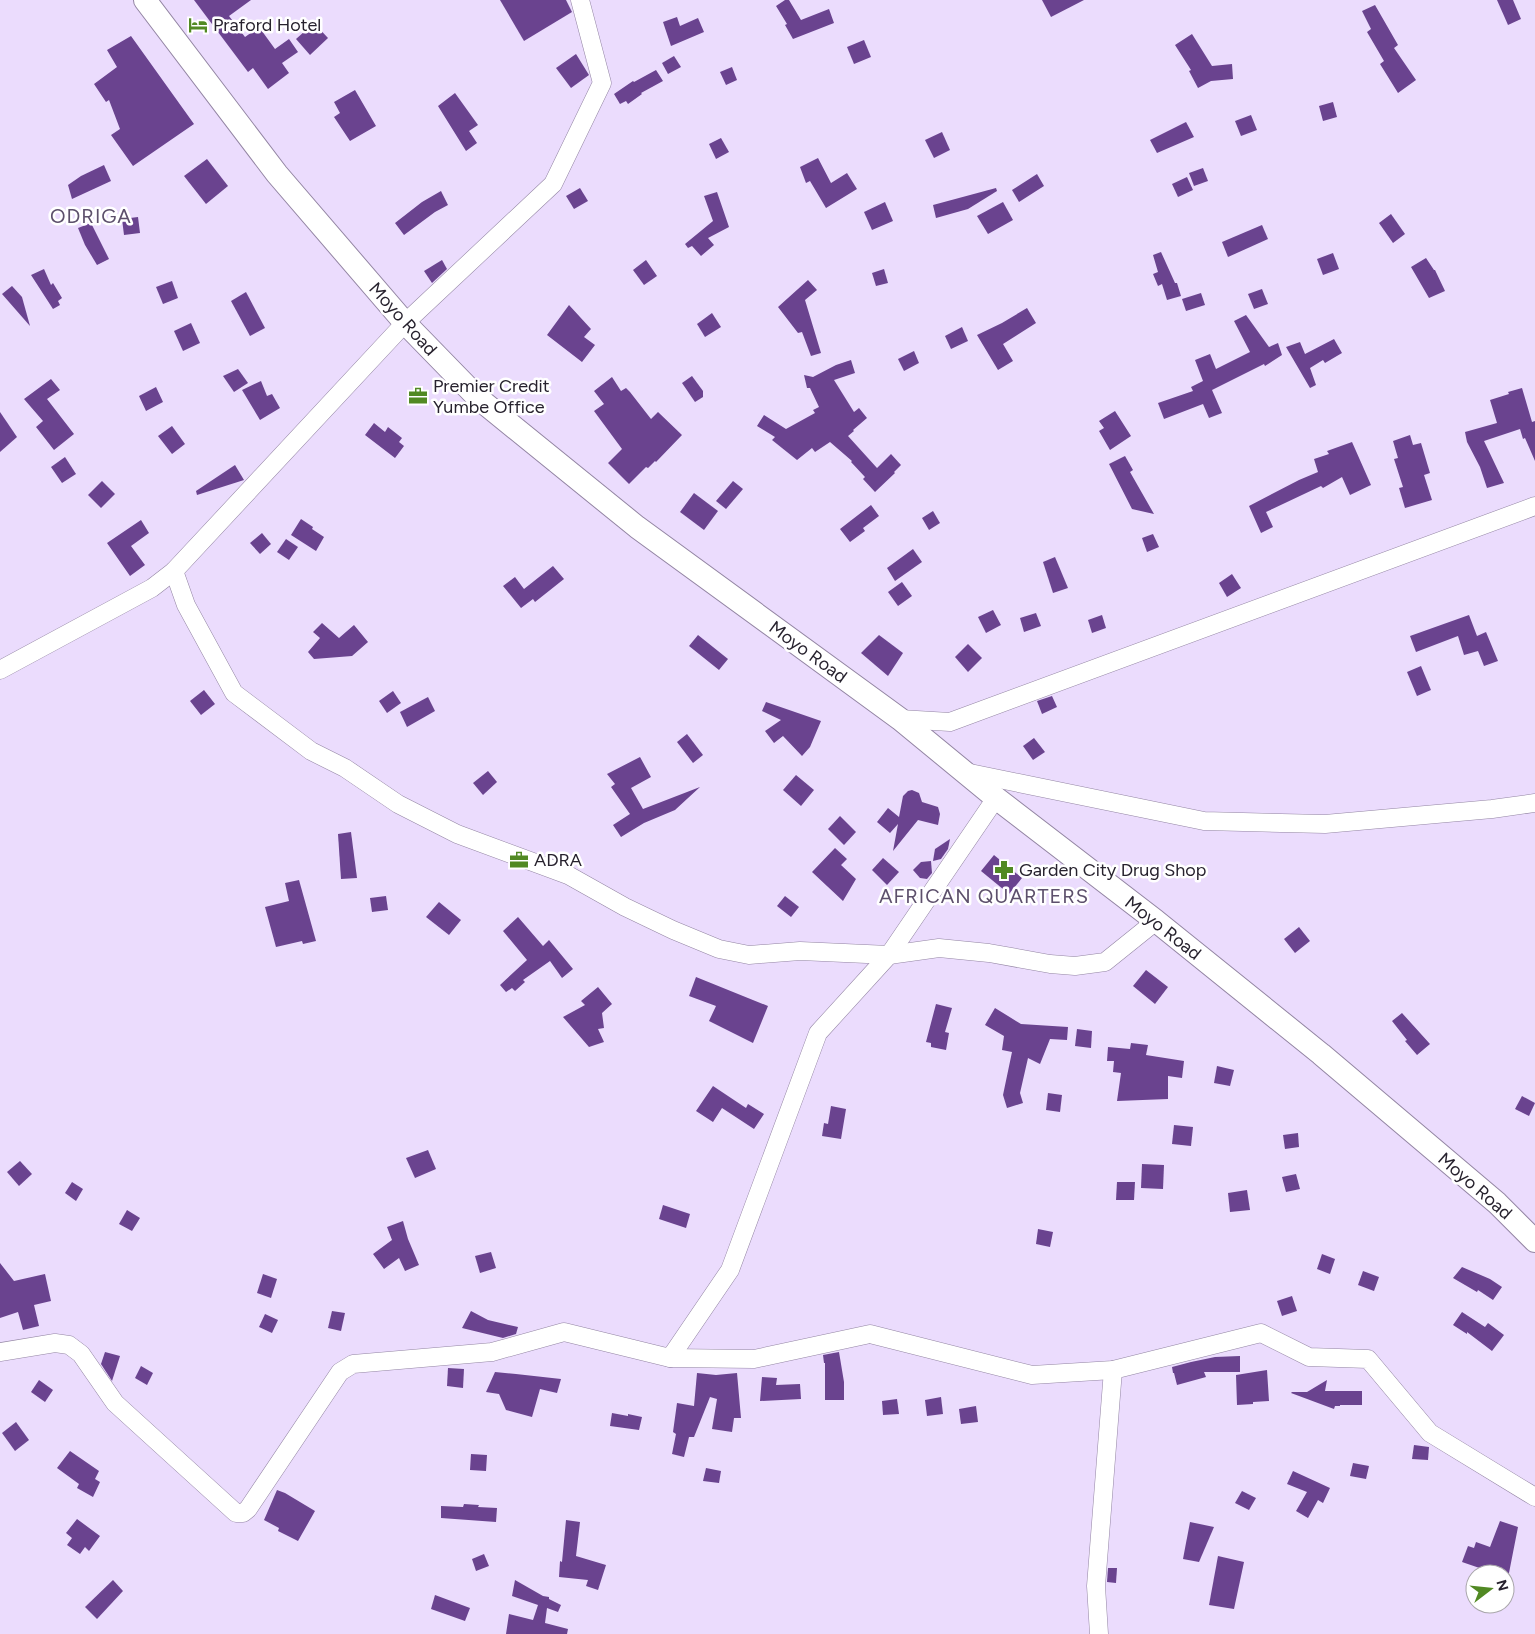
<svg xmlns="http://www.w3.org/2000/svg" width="1535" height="1634" viewBox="0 0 1535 1634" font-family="Figtree,sans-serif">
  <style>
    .building { fill: #6a438f }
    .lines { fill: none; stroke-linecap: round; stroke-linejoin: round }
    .minor-casing { stroke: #9385a3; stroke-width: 19 }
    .major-casing { stroke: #9385a3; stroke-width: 24 }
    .minor { stroke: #fff; stroke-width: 18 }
    .major { stroke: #fff; stroke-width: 22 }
    .labels { text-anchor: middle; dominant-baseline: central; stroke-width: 5; stroke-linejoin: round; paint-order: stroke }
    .poi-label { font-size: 18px; fill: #27222e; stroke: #fff; text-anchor: start }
    .street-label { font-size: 18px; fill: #27222e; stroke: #fff }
    .quarter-label { font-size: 20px; letter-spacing: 1px; fill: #5d506c; stroke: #fff }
  </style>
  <rect width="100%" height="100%" fill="#ebdcfd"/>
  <g class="building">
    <polygon points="194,0 251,0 229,16 245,37 259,27 275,49 289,39 298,52 282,63 289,73 268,89 253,68 248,72"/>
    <polygon points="500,0 566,0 572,12 524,41"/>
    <polygon points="785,0 789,0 801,20 829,9 834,23 793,39 785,25 787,24 776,6"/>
    <polygon points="1042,0 1084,0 1051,17"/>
    <polygon points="1497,0 1513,0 1521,19 1508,25"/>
    <polygon points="1375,5 1398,45 1394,48 1416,80 1398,93 1380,64 1384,61 1367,32 1371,29 1362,11"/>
    <polygon points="677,17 680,26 698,18 704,32 671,46 663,22"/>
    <polygon points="314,23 328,38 310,55 296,39"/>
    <polygon points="1192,34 1212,66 1232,64 1233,79 1211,81 1198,88 1189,71 1191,70 1175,45"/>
    <polygon points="131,36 194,124 133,166 111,135 120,129 109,100 106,102 94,84 117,67 107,50"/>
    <polygon points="864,40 871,57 854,64 847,47"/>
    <polygon points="576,54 589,75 571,88 556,68"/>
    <polygon points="674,56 681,67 668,74 662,63"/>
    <polygon points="732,67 737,80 726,85 720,72"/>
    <polygon points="656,70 663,81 641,93 642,94 628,104 626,101 620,104 614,94 633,81 634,82"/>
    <polygon points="355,90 376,126 350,141 334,117 340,113 334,102"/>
    <polygon points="455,93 478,125 469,131 477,143 466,151 438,106"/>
    <polygon points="1333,102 1337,117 1323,121 1319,106"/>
    <polygon points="1251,115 1257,130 1241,136 1235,121"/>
    <polygon points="1186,122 1194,137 1157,153 1150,140"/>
    <polygon points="942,132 950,150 934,158 925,140"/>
    <polygon points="721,138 729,152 716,159 709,144"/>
    <polygon points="818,158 831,183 847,173 857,189 826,208 810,181 806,183 800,167"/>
    <polygon points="207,159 228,186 206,204 184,176"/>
    <polygon points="104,165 111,181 72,199 68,185 81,176"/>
    <polygon points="1203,168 1208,181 1194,186 1189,173"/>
    <polygon points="1037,174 1044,186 1019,202 1012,190"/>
    <polygon points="1187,177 1193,190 1178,197 1172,184"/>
    <polygon points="580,188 588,201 574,209 566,196"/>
    <polygon points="996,188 997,191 968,209 936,218 933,205"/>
    <polygon points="441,191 448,205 435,212 404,235 395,223 422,202"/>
    <polygon points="717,192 729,227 708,238 714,245 701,256 692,246 688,248 685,244 713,221 704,196"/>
    <polygon points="885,202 893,221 872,230 864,212"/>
    <polygon points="1003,202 1013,220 988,234 977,216"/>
    <polygon points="1391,214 1405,234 1393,243 1379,223"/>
    <polygon points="138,217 140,233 124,235 122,219"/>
    <polygon points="91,223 109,259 97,265 85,245 78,228"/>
    <polygon points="1262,225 1268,239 1228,257 1222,242"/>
    <polygon points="1161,252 1175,283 1177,283 1181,296 1167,300 1162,284 1158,286 1153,274 1158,272 1153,255"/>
    <polygon points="1333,253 1339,269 1323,275 1317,259"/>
    <polygon points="1426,258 1434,270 1435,270 1445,291 1429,298 1411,267"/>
    <polygon points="442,260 447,269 432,283 424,271"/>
    <polygon points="646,260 657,276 644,285 633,270"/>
    <polygon points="44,269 51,285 53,283 62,298 58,301 60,305 53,309 31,275"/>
    <polygon points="884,269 888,283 876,286 872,273"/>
    <polygon points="808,280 817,290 805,300 821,353 811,356 802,332 798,333 778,307"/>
    <polygon points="172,281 178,298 163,304 156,287"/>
    <polygon points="12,286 22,297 30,326 2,294"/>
    <polygon points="1262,289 1268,304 1254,309 1248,294"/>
    <polygon points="246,292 265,328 250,336 231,301"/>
    <polygon points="1201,293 1205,305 1186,311 1182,299"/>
    <polygon points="569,305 591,329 584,337 595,345 582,362 547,335"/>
    <polygon points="1027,308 1036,323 1003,344 1013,361 998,370 977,335 1002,323"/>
    <polygon points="712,313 721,327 705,337 697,324"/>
    <polygon points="1246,315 1269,347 1278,343 1282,355 1265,366 1264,364 1212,390 1222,413 1209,418 1203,404 1164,419 1158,403 1193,391 1191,387 1203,381 1195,360 1210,354 1216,369 1250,352 1234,321"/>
    <polygon points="191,323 200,343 183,351 174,331"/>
    <polygon points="962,327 968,341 951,349 945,336"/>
    <polygon points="1334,339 1342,353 1325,363 1323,360 1310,368 1316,385 1310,388 1286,347 1300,342 1305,354"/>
    <polygon points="914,351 919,363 904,371 898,359"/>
    <polygon points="851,360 855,373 834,380 854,412 859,408 867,418 853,430 854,431 848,436 877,468 891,454 901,465 894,472 895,473 875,492 863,479 865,477 851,462 852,461 830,442 815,452 812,448 797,460 772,440 775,437 757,426 764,415 786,429 815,413 813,410 819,407 810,388 807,388 804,375 813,377 836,365"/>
    <polygon points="238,369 248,383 234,392 223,376"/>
    <polygon points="692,376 703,391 703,397 695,402 682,383"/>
    <polygon points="612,377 621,391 626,388 630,392 651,419 658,412 682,435 656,462 655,461 648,468 646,467 629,484 608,463 622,449 594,411 604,404 594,391"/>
    <polygon points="51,379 60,390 47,399 74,434 54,450 36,427 43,421 24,399"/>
    <polygon points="261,381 267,396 272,394 280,408 260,420 242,390"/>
    <polygon points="156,387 163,402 146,411 139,396"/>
    <polygon points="1522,388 1532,422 1535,421 1535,461 1525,438 1523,439 1520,429 1484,441 1504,483 1487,488 1480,467 1467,442 1465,432 1497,423 1490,400 1509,394 1508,392"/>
    <polygon points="1115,411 1131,436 1110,450 1099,431 1104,428 1099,421"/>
    <polygon points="0,412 17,437 0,452"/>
    <polygon points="374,423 385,432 388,427 402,438 399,442 404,446 395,458 365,435"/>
    <polygon points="172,426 185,444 172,454 158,436"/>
    <polygon points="1410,435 1413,445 1421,443 1430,473 1424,475 1432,500 1405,508 1399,488 1403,487 1394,459 1398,458 1393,441"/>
    <polygon points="1352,442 1371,485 1350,495 1342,477 1323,488 1321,486 1266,512 1273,527 1261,533 1249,506 1299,480 1318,472 1314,459 1329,454 1327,451"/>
    <polygon points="1125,456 1133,470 1130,472 1154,514 1132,509 1109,464"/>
    <polygon points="65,457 76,474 62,483 51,467"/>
    <polygon points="235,465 244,480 197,495 196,491"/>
    <polygon points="102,481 115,494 101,508 88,495"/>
    <polygon points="733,481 743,489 726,509 716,501"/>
    <polygon points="694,493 718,511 704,530 680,512"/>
    <polygon points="871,505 879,516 863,528 865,531 850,542 840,529"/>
    <polygon points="933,511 940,523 929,530 922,518"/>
    <polygon points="301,519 313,527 312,529 324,537 316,551 291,535"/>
    <polygon points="141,520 149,533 131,546 145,565 130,576 107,543"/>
    <polygon points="262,533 271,544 260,554 250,543"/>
    <polygon points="1153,534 1159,547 1147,552 1142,538"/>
    <polygon points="286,539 298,547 289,560 277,552"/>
    <polygon points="913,549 922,562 895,581 887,568"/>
    <polygon points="1055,557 1068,588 1053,593 1043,562"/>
    <polygon points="553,566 564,579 535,602 533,599 521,608 503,586 515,577 524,589"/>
    <polygon points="1232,574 1241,588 1227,597 1219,583"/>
    <polygon points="902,582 912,596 898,606 888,592"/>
    <polygon points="993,610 1001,625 986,633 978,617"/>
    <polygon points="1036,613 1041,626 1024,632 1020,618"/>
    <polygon points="1102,615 1106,628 1092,633 1088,620"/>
    <polygon points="1469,615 1477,636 1486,632 1498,661 1484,666 1478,651 1464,655 1458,636 1416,652 1410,636"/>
    <polygon points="322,623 339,638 354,625 368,642 352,656 314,659 308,652 320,638 313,632"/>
    <polygon points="698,635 728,659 719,670 689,646"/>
    <polygon points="879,635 903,653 888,676 861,653"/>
    <polygon points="968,644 982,658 968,672 955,657"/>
    <polygon points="1421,666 1431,690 1417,696 1407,672"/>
    <polygon points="204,690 215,704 201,715 190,701"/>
    <polygon points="393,691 401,703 387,713 379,701"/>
    <polygon points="1052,696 1057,707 1042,714 1037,701"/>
    <polygon points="428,697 435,711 407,727 400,712"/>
    <polygon points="766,702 821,721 810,747 802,756 783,736 774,743 765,731 781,720 762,711"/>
    <polygon points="687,734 703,755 693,763 677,742"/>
    <polygon points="1034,738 1045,752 1033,760 1023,746"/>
    <polygon points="640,757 651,777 631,788 643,809 700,787 675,810 644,823 621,837 613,825 630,814 611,787 615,784 607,774"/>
    <polygon points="488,771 497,782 483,795 473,783"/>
    <polygon points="796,775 814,790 801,806 783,790"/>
    <polygon points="912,790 919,793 922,802 938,807 940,814 938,825 918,820 893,851 898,824 890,833 877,822 888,808 899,817 903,796 908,791"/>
    <polygon points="840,816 856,832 844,845 828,829"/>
    <polygon points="351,832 357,878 341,879 338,834"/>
    <polygon points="950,839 948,849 941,859 933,861 935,849"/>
    <polygon points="835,848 847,859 841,865 856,879 843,901 812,872"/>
    <polygon points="994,855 1022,878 1009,894 981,871"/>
    <polygon points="883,858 899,872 887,885 872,870"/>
    <polygon points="931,861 932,873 927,879 920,878 913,870 921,862"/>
    <polygon points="299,880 316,941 303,944 302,941 276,947 265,907 289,901 285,883"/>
    <polygon points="386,896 388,910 372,912 370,898"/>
    <polygon points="785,896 799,907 791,917 777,906"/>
    <polygon points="439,902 461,920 449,935 426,917"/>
    <polygon points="518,917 543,946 549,940 573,969 562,978 550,961 523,980 525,982 515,991 512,988 506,992 500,985 527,960 503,931"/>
    <polygon points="1299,927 1310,941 1295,953 1284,939"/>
    <polygon points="1146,970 1168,987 1155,1004 1133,986"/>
    <polygon points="696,977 768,1006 753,1043 709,1021 716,1006 689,996"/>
    <polygon points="598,987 612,1004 602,1013 604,1028 598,1029 604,1042 589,1047 563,1017 585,1005 581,1001"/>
    <polygon points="936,1004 952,1008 945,1032 949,1033 946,1050 931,1047 931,1043 926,1042"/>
    <polygon points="995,1008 1021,1024 1068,1027 1067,1040 1050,1039 1040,1064 1028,1058 1020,1093 1023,1103 1007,1108 1003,1095 1012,1052 1002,1050 1004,1036 985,1025"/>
    <polygon points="1402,1013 1430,1044 1417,1055 1405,1041 1407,1040 1392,1021"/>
    <polygon points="1077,1029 1092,1031 1091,1048 1075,1046"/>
    <polygon points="1131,1043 1148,1045 1146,1055 1184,1061 1182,1078 1168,1076 1168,1099 1117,1101 1121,1073 1113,1072 1114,1061 1107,1061 1108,1047 1130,1049"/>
    <polygon points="1217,1066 1234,1070 1230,1086 1214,1083"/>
    <polygon points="713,1086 746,1108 748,1104 764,1114 754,1129 722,1108 713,1122 696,1111"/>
    <polygon points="1048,1093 1062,1095 1060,1112 1046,1110"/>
    <polygon points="1522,1096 1535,1103 1529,1116 1515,1109"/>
    <polygon points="831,1106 846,1109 841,1139 822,1136 824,1123 828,1124"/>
    <polygon points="1174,1125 1193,1127 1191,1146 1172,1144"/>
    <polygon points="1298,1133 1299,1147 1285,1149 1283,1135"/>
    <polygon points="428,1150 436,1169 415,1178 406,1158"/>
    <polygon points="20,1161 32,1174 19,1186 7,1172"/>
    <polygon points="1142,1164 1164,1165 1163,1189 1141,1188"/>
    <polygon points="1296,1174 1300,1189 1286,1192 1282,1177"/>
    <polygon points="72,1182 83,1189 76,1201 65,1193"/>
    <polygon points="1117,1182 1135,1182 1134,1200 1116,1200"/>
    <polygon points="1247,1190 1250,1210 1230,1212 1228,1193"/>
    <polygon points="663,1205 690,1214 686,1228 659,1219"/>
    <polygon points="127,1210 140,1218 132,1231 119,1224"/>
    <polygon points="403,1221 408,1239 419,1265 405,1271 399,1258 384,1269 373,1254 392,1240 387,1227"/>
    <polygon points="1038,1229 1053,1232 1050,1247 1036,1244"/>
    <polygon points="491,1252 496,1268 480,1273 475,1256"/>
    <polygon points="1322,1254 1335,1259 1330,1274 1317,1269"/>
    <polygon points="0,1263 14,1281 45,1274 51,1301 34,1305 39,1326 23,1330 18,1312 0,1318"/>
    <polygon points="1462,1267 1490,1279 1502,1287 1493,1300 1478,1290 1477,1292 1453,1278"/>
    <polygon points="1363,1271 1379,1277 1374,1291 1358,1285"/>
    <polygon points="263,1274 277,1279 271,1298 257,1293"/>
    <polygon points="1292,1296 1297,1311 1282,1316 1277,1301"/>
    <polygon points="332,1311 345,1313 341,1331 328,1328"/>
    <polygon points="471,1311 488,1320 518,1327 516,1334 503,1338 462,1328"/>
    <polygon points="1462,1312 1485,1327 1488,1323 1504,1335 1492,1351 1467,1332 1467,1334 1453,1325"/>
    <polygon points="265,1314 278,1320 272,1333 259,1327"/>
    <polygon points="105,1352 120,1356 112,1381 101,1364"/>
    <polygon points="839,1352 844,1382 844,1400 825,1400 825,1363 824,1363 823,1355"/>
    <polygon points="1240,1356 1240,1372 1204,1372 1206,1377 1177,1385 1174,1373 1173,1373 1172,1367 1191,1362 1215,1357"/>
    <polygon points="141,1366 153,1373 147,1385 135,1378"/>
    <polygon points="448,1368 464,1369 463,1388 447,1386"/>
    <polygon points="1267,1370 1269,1401 1253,1402 1253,1404 1237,1405 1236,1375"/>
    <polygon points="495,1372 516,1374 561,1379 557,1393 540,1389 532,1417 506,1410 499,1394 486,1392"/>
    <polygon points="697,1373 716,1375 737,1373 741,1418 734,1418 732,1432 712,1429 717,1399 710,1397 694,1437 689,1437 684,1457 672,1454 676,1434 673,1432 677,1403 694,1406"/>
    <polygon points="762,1377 777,1378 776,1385 800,1384 801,1399 760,1401"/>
    <polygon points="39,1380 53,1390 45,1402 31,1392"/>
    <polygon points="1327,1380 1325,1391 1362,1391 1362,1405 1340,1405 1340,1406 1335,1406 1334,1409 1291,1393 1292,1392 1307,1392"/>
    <polygon points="941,1397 943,1414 927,1416 925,1400"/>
    <polygon points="897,1399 899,1414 883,1415 882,1401"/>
    <polygon points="976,1406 978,1422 961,1424 959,1409"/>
    <polygon points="612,1413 628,1416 628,1414 642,1417 639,1430 610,1426"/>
    <polygon points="16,1422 29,1440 15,1451 2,1433"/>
    <polygon points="1414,1445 1429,1447 1428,1460 1412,1459"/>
    <polygon points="70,1451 99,1471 95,1479 100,1482 93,1497 77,1488 79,1484 57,1468"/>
    <polygon points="471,1454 487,1455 486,1471 470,1470"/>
    <polygon points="1353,1463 1369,1466 1366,1479 1350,1476"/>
    <polygon points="706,1468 721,1471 719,1483 703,1481"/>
    <polygon points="1293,1471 1330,1488 1323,1503 1318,1500 1308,1518 1296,1511 1307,1492 1287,1484"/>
    <polygon points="277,1490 285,1493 315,1511 298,1541 278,1531 279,1528 264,1520"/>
    <polygon points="1242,1491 1256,1498 1249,1510 1235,1503"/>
    <polygon points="464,1504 479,1505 478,1507 497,1508 496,1522 441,1518 441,1506 463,1507"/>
    <polygon points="77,1519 100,1536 89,1551 85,1547 80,1554 67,1545 72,1538 66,1533"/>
    <polygon points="566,1520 580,1522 576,1556 606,1565 598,1590 586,1586 588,1580 559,1577 560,1561 562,1562"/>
    <polygon points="1500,1521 1518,1527 1508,1578 1505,1577 1505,1574 1497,1574 1462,1562 1468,1546 1474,1548 1476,1542 1490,1547"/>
    <polygon points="1190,1522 1214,1527 1199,1562 1183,1559"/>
    <polygon points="484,1554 489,1566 476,1571 472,1559"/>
    <polygon points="1218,1556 1244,1562 1234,1609 1209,1605"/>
    <polygon points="1108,1568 1117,1568 1116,1583 1107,1582"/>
    <polygon points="113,1580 123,1591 97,1619 85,1607"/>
    <polygon points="515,1580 543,1596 549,1597 549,1599 561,1605 558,1612 547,1608 545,1623 568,1629 567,1634 506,1634 509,1614 533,1620 538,1605 512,1596"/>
    <polygon points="435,1595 470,1608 465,1621 431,1609"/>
  </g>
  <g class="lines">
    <g class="minor-casing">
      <g id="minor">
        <polyline points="174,571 186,605 234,693 311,751 345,768 398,804 457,834 568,875 625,907 673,930 719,949 749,955 800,951 889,955 939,948 989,953 1050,964 1075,966 1105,962 1156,921"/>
        <polyline points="0,670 152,588 174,571 405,323 553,184 602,83 580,0"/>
        <polyline points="900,719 950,722 1535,506"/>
        <polyline points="965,772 1204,821 1325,824 1492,809 1535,803"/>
        <polyline points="0,1352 55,1343 69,1345 81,1354 115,1403 236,1513 243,1513 248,1509 340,1372 353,1364 492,1352 564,1332 670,1358 730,1270 818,1033 889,955 996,798"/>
        <polyline points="670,1358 754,1359 870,1334 1032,1375 1113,1370 1261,1333 1309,1357 1368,1359 1430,1433 1535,1497"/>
        <polyline points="1099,1634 1096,1586 1113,1370"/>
      </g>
    </g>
    <g class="major-casing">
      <polyline id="major" points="145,0 277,174 405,323 478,398 637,527 900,719 996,798 1156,921 1321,1054 1497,1203 1535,1241"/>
    </g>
    <use href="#minor" class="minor"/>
    <use href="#major" class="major"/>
  </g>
  <defs>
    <g id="hotel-bare" transform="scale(1.5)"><path d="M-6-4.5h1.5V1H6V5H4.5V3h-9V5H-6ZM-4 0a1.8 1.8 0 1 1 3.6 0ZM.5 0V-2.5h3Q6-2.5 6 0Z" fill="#518923" stroke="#fff" stroke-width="2.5" paint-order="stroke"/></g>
    <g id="office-bare" transform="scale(1.5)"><path d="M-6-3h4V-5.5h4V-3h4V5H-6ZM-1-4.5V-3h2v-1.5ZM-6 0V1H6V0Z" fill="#518923" stroke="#fff" stroke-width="2.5" paint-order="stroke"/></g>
    <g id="pharmacy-bare" transform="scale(1.5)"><path d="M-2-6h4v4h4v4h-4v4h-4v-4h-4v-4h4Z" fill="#518923" stroke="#fff" stroke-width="2.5" paint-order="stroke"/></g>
  </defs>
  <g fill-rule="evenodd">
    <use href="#hotel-bare" x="198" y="25"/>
    <use href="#office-bare" x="418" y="396"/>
    <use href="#office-bare" x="519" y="860"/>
    <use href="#pharmacy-bare" x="1004" y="870"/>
  </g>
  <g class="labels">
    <g class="poi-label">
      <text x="213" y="25">Praford Hotel</text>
      <text x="433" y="386">Premier Credit<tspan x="433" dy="21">Yumbe Office</tspan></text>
      <text x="534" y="860">ADRA</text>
      <text x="1019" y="870">Garden City Drug Shop</text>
    </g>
    <g class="street-label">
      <text transform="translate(403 319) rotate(48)">Moyo Road</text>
      <text transform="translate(808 652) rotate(36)">Moyo Road</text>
      <text transform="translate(1163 928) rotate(38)">Moyo Road</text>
      <text transform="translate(1475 1186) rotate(41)">Moyo Road</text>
    </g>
    <g class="quarter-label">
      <text x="91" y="216">ODRIGA</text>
      <text x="984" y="896">AFRICAN QUARTERS</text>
    </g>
  </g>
  <g transform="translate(1490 1589) rotate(74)"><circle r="24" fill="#ffffff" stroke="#a9a7ab"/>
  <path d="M0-4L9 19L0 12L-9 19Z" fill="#518923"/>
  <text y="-8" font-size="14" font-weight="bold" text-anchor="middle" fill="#27222e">N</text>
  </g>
</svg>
